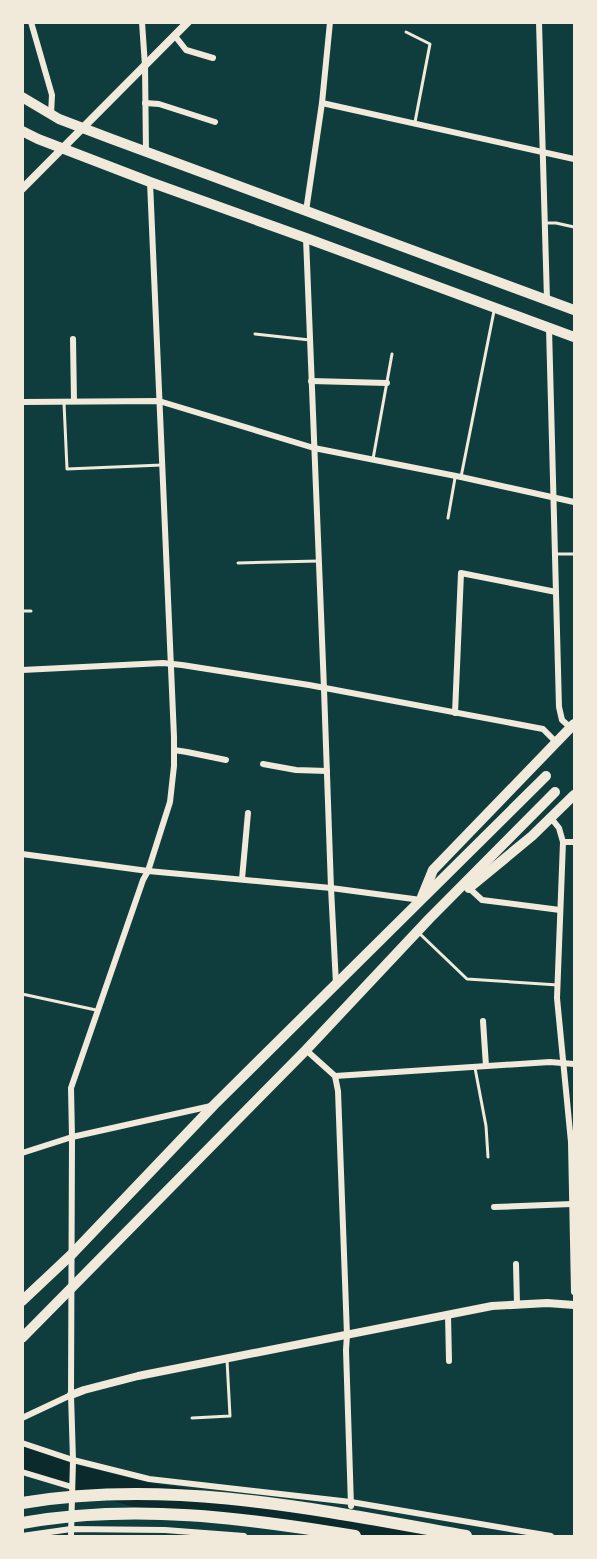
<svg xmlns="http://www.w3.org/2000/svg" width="597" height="1559" viewBox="0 0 597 1559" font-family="Commissioner,sans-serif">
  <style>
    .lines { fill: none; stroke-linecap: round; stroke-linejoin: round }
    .river { stroke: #0a2a2b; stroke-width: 28 }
    .service { stroke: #f1e9da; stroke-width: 3 }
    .minor { stroke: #f1e9da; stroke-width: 6 }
    .tertiary { stroke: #f1e9da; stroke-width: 8 }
    .trunk { stroke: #f1e9da; stroke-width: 10 }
    .motorway { stroke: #f1e9da; stroke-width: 12 }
  </style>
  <rect width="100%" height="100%" fill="#0f3d3e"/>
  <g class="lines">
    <g class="river">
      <polyline points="22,1459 59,1470"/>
      <polyline points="81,1477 150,1497 238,1510 350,1523 422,1536"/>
    </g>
    <g class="service">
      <polyline points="406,32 430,44 415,122"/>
      <polyline points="546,223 556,223 574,227"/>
      <polyline points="255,334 310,340"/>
      <polyline points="64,403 67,469 162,465"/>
      <polyline points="373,459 392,354"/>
      <polyline points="461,477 494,311"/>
      <polyline points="22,518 22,526"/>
      <polyline points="448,518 455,478"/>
      <polyline points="555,554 574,554"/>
      <polyline points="238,563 319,561"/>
      <polyline points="22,611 31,611"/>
      <polyline points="419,933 467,979 558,985"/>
      <polyline points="22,994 96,1010"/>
      <polyline points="475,1068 486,1126 488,1157"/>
      <polyline points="192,1418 230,1416 227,1360"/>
    </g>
    <g class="minor">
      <polyline points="31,22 52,95 51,114"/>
      <polyline points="142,22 145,66 146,153"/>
      <polyline points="539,22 547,300"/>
      <polyline points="175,36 186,50 213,58"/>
      <polyline points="145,103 159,104 215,122"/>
      <polyline points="322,103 574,159"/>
      <polyline points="306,211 322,103 330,22"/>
      <polyline points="306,238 324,689 331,888 336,984"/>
      <polyline points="549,328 559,707 562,720 571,728"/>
      <polyline points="73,339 74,401"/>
      <polyline points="311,381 387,383"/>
      <polyline points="22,402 159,401 314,448 461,477 574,502"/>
      <polyline points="22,670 163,663 182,665 309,685 543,729 556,742"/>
      <polyline points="455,713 461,573 556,592"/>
      <polyline points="174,750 187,752 226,760"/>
      <polyline points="263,764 296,770 327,771"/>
      <polyline points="551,818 559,828 563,842 557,998 571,1142 574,1292"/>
      <polyline points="563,842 574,842"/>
      <polyline points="22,854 148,871 331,888 421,900"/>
      <polyline points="242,879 248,813"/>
      <polyline points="469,888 482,900 560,910"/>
      <polyline points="483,1021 486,1066"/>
      <polyline points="306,1050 335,1076 338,1091 347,1335 346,1350 351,1506"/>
      <polyline points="335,1076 550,1062 574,1064"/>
      <polyline points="22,1153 72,1137 211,1106"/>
      <polyline points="494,1207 572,1204"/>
      <polyline points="516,1264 517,1304"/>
      <polyline points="448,1314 449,1361"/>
      <polyline points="22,1418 71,1395"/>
      <polyline points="22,1443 73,1460 149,1479 351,1502 551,1536"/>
      <polyline points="22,1472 72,1487"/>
      <polyline points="22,1536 71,1529 165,1530 244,1536"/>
      <polyline points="71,1536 73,1460 71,1395 72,1137 71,1088 143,880 148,871 170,802 174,766 174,737 150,182"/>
    </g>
    <g class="tertiary">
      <polyline points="22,189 188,22"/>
      <polyline points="71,1395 84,1390 138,1376 492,1306 547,1303 574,1305"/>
    </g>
    <g class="trunk">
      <polyline points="22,97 59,119 109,138 574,310"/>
      <polyline points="22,131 38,139 150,182 306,238 574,337"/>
      <polyline points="469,888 532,836 574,795"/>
      <polyline points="422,897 433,870 574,724"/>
      <polyline points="22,1301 72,1254 214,1105 546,776"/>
      <polyline points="22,1338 306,1050 429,919 555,792"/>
    </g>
    <g class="motorway">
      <path d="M22,1503C170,1478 321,1510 466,1536"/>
      <path d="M22,1523C133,1503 246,1518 355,1536"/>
    </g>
  </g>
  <rect width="597" height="1559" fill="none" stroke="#f1e9da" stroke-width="48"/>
</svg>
